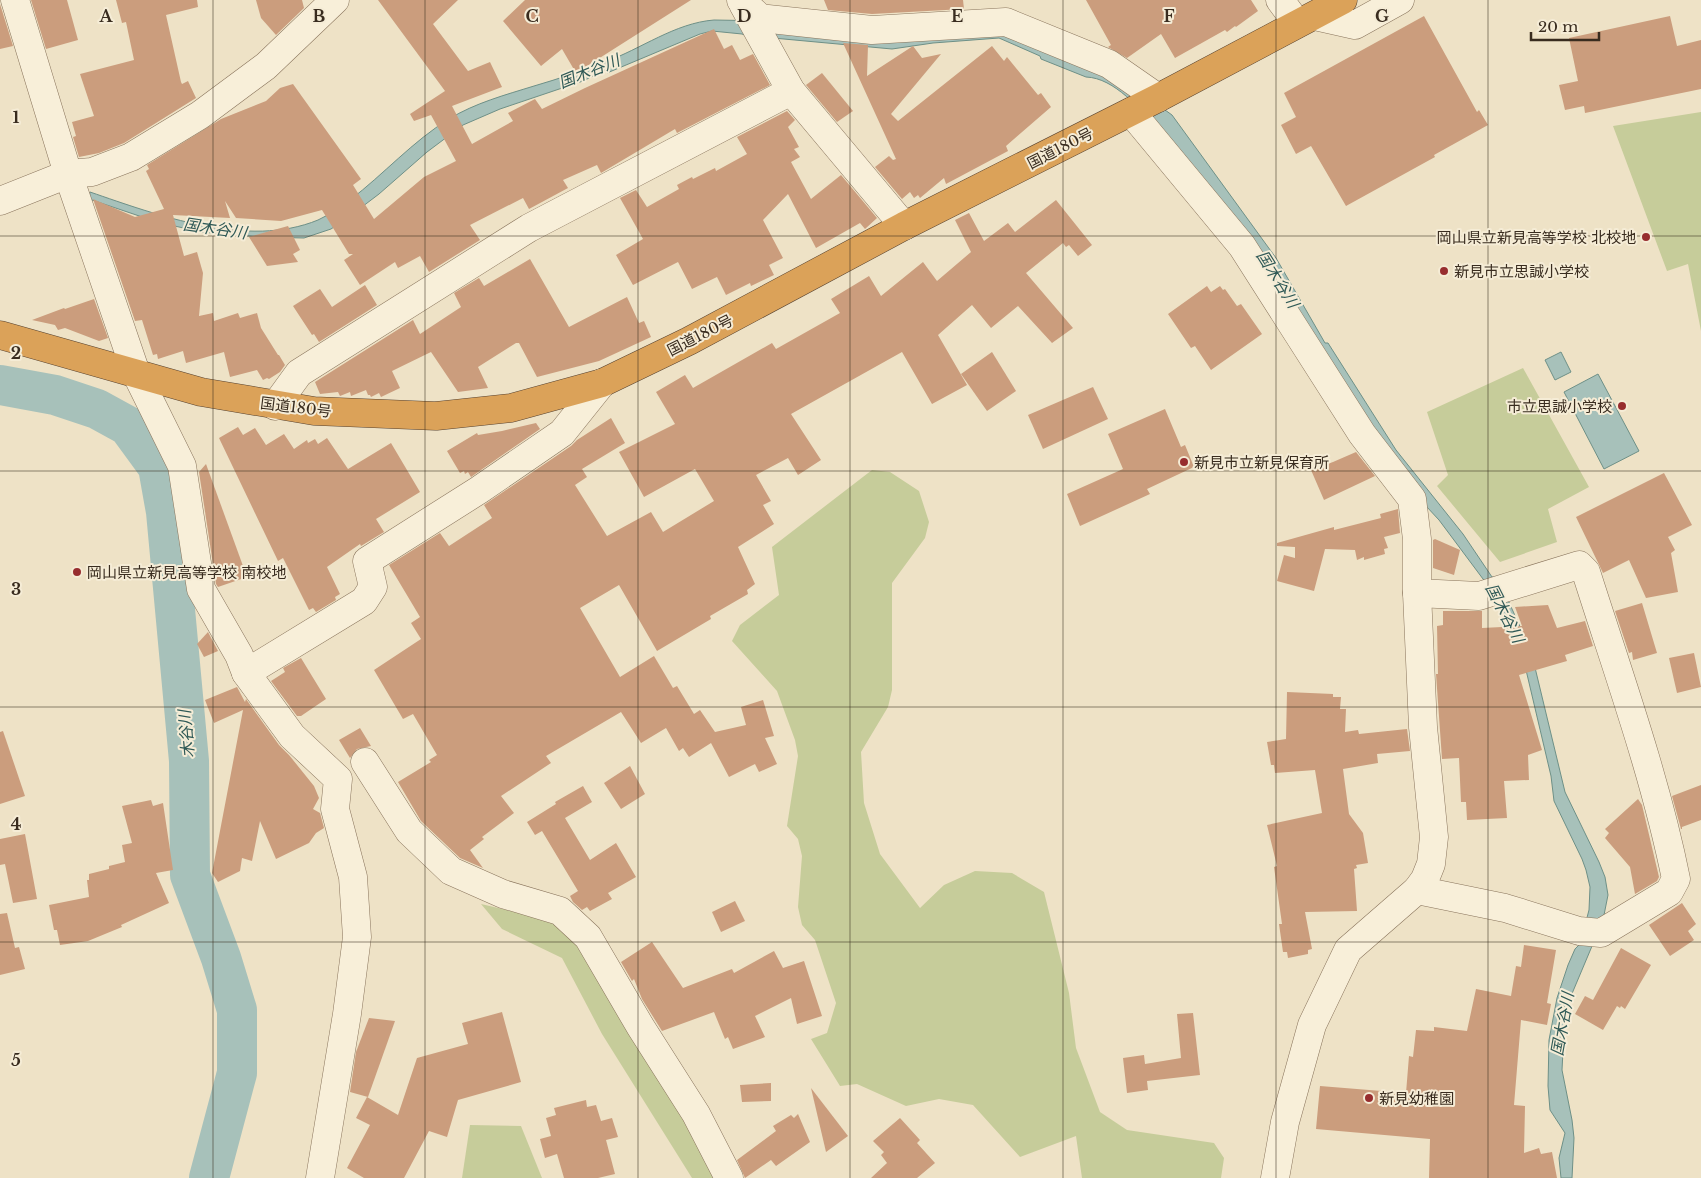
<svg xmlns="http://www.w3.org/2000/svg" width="1701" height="1178" viewBox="0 0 1701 1178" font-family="'Libre Baskerville','Noto Sans JP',serif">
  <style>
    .green { fill: #c6cc9a }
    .water { fill: #a7c1ba; stroke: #6e9087 }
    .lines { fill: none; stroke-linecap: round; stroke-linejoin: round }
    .river { stroke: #a7c1ba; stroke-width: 40 }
    .building { fill: #cb9d7d }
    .minor-casing { stroke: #89745c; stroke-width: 29 }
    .highway-casing { stroke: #574230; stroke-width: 29 }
    .minor { stroke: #f8efd9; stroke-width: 28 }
    .highway { stroke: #dba259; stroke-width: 28 }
    .grid { fill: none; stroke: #392c1f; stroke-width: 1; stroke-opacity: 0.55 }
    .poi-dot { fill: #972d2e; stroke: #f5ecd6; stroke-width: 2 }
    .labels { text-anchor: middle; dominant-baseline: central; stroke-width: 4; stroke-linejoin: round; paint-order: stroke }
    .street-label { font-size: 15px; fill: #392c1f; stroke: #f5ecd6 }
    .poi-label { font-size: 15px; fill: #392c1f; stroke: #f5ecd6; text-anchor: start }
    .water-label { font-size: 16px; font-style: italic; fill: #2f5956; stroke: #f5ecd6 }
    .grid-label { font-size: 16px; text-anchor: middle; font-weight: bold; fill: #392c1f; stroke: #f5ecd6; stroke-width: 4; stroke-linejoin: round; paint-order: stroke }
  </style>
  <rect width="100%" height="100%" fill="#eee2c6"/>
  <g class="green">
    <polygon points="1701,112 1701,331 1688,264 1667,271 1613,126"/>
    <polygon points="1523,368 1589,487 1548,509 1557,542 1500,562 1437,486 1448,475 1427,412"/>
    <polygon points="872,470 890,472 919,491 929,522 925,538 892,583 892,690 888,707 861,752 864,803 880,854 920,908 944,885 975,871 1012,873 1044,892 1069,993 1076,1048 1100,1112 1127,1130 1214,1143 1224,1158 1221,1178 1082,1178 1076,1136 1020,1157 973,1105 939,1099 906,1106 857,1084 840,1086 811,1039 827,1033 836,1003 815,940 802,925 798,907 802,856 798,839 787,826 798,756 795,740 777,691 732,641 740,625 779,595 772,547"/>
    <polygon points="481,904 558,922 585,951 720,1178 692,1178 602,1034 562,958 502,929"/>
    <polygon points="470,1125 521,1126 542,1178 462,1178"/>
  </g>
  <g class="water">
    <path d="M714,20L1003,25L1118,76L1172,115L1276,258L1325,343H1328L1396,450L1463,534L1492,577L1498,578L1531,651L1565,792L1599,862L1605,877L1608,895L1603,920L1571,996L1564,1031L1562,1070L1572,1120L1574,1138L1572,1178H1561L1559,1158L1565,1133L1550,1110L1548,1086L1549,1040L1557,998L1568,965L1575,949L1580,944L1589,910L1590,887L1586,870L1582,859L1554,801L1551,776L1522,653L1510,626L1506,624L1486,583L1439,520L1413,492L1159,129C1140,110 1115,78 1086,77L1041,59L1040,56L999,38L933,43L892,49L773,38L754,39L742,34L712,31L700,34L607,73L605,70L583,81L500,109L463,125L427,152L379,194L346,219L331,229L304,238L260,237L201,232L157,222L89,199L90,192C157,215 248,249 318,220C329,215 340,207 350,200C384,174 413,141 449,119C475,103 505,95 534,86C558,79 582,71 605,62C641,49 675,23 714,20Z"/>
    <polygon points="1561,352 1571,372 1555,380 1545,360"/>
    <polygon points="1598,374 1639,451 1604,469 1564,392"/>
  </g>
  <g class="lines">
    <polyline class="river" points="0,385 55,395 97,409 128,426 158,467 166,512 189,761 190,875 221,958 237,1010 237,1073 209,1178"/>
  </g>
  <g class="building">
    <polygon points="31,0 67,0 78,40 46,49"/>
    <polygon points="116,0 197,0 198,7 166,15 181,82 182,84 188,81 196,98 124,143 99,153 79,157 73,137 76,136 72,122 94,116 80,74 134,60 126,22 122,23"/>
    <polygon points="256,0 302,0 304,8 276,35 261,18"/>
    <polygon points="378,0 458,0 433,24 468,71 490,62 502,87 452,106 472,144 513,121 508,113 535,99 542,109 585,88 714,29 724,49 732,45 740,60 753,54 770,85 677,133 675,129 601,173 597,165 563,180 568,188 529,209 523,198 470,225 480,240 429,272 420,256 398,268 395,262 360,285 344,260 353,254 349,254 322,210 281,221 236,218 225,201 230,218 173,215 184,256 197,252 203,273 199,316 213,313 214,321 238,313 240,318 257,313 261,328 278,355 279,355 285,365 280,372 269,379 267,378 263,380 257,370 230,377 224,352 186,363 183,351 158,359 157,354 153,355 142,320 135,321 93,199 135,217 164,209 146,171 149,169 147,165 221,119 266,101 280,88 293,84 361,179 353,185 374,219 424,177 456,161 431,115 414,121 410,114 445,91"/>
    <polygon points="525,0 691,0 576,73 562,49 541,66 503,21"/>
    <polygon points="824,0 963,0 964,9 872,14 828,10"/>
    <polygon points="1086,0 1251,0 1258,11 1236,27 1235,26 1227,32 1225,30 1175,58 1161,34 1127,58 1108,47 1111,45"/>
    <polygon points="0,4 13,46 0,49"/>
    <polygon points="1424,16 1477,112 1479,110 1488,125 1434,155 1435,157 1346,206 1311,146 1296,154 1281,125 1296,117 1284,93"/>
    <polygon points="1670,16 1677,46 1701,40 1701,89 1585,113 1584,106 1565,110 1559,85 1578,81 1569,38"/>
    <polygon points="843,43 868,45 867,76 913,46 922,58 941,54 891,114 898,121 992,46 1004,61 1007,57 1038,95 1041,93 1051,107 1006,146 1008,151 946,184 944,178 920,198 918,195 914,198 910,192 902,199 875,167 889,156 893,160 896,159"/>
    <polygon points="822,73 853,111 837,122 806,85"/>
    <polygon points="787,111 795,120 788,127 799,147 794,149 800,157 791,162 811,199 841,175 877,218 865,229 860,223 816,248 788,194 763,220 783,258 769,265 774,275 751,286 750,283 726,295 717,277 692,289 678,262 633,285 616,255 643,239 620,198 636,190 647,207 679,189 677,185 692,177 693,179 715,168 716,171 747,154 737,137"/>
    <polygon points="1056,200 1092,245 1078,256 1069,245 1066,247 1063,243 1026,273 1073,328 1052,343 1018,306 991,328 972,305 938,335 967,385 932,404 902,352 791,414 821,460 798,475 788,458 756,475 771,501 763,505 774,524 738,547 755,584 747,590 748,594 710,616 711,619 657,651 619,585 580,608 620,677 654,656 673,688 677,686 694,714 700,710 715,732 746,725 741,707 763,700 774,736 765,738 777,764 759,772 755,764 729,777 711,743 689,757 683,748 679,751 666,728 641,743 621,712 546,756 551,763 501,796 514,813 482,837 484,839 470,850 483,868 460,858 421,821 398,782 431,762 429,760 437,755 413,714 403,719 374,670 421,639 411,623 420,617 389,565 440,533 449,546 492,518 484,505 571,446 577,440 611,418 625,443 582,469 587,477 575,485 607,536 651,512 663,532 714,501 695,469 644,497 619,452 675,424 656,392 685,375 693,388 772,343 776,349 840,313 831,299 869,276 881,296 923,262 937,281 971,252 955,220 969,213 984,241 1008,223 1015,232"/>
    <polygon points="288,226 300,250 293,254 298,262 267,266 249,237"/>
    <polygon points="530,259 569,327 627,297 639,323 644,321 651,337 599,361 537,377 519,343 516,343 478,367 488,388 458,392 431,352 392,371 400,388 381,397 379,393 371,397 370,395 368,395 366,390 351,396 350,392 340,396 338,392 320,394 315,382 413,320 420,334 461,307 454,293 479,278 484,286"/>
    <polygon points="365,285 377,305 319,342 314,334 312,335 293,306 320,289 332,307"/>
    <polygon points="1207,286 1211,292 1220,286 1223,290 1225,289 1237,306 1241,304 1262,334 1211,370 1195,346 1191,348 1168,314"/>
    <polygon points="94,299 108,338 99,341 65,328 58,330 55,325 32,320 64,308 65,309"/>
    <polygon points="992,352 1016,391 987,411 961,374"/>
    <polygon points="1093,387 1108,419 1043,449 1028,415"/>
    <polygon points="1165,409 1181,447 1185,445 1194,467 1147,489 1150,494 1080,526 1067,494 1123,469 1108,434"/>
    <polygon points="536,423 540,429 471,477 468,472 465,474 464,471 460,473 447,451 477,433 478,435 502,431"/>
    <polygon points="238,427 243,435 255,428 266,445 284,434 294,449 307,440 308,443 315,439 318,444 327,438 348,469 391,443 420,492 376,519 384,532 361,546 360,544 327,567 340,594 335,597 336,600 316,612 313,608 309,610 283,558 278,561 219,438"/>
    <polygon points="1356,452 1375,476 1324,500 1311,470 1333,462"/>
    <polygon points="206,464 247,577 218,587 216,584 199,472"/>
    <polygon points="1664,473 1692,525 1668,537 1675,550 1671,553 1678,592 1646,598 1629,560 1603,573 1576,517"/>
    <polygon points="1398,509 1400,533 1384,537 1388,548 1384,549 1385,554 1364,560 1364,557 1357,560 1355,550 1325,549 1314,591 1277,581 1284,555 1295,558 1295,547 1277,546 1277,543 1334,527 1334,530 1381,518 1380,514"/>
    <polygon points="1435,539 1460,550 1454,575 1433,568 1433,540"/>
    <polygon points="1642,603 1657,653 1633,660 1632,652 1629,653 1615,611"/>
    <polygon points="1548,605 1557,628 1585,621 1593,646 1565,655 1567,661 1519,675 1542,750 1528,755 1529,780 1504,781 1507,818 1467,820 1466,802 1461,802 1459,758 1442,759 1436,674 1438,674 1437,626 1443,625 1443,611 1482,611 1482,628 1522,626 1515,607"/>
    <polygon points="208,632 218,651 204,657 197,644"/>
    <polygon points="1694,653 1701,687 1677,693 1669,658"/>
    <polygon points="301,658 326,699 301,716 297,716 271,681 285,672 283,668"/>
    <polygon points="237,687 245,702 246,699 279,745 289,755 314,786 319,798 313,809 320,813 324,828 316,833 309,843 276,859 260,821 252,861 242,858 240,871 218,882 212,873 243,710 214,723 205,700"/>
    <polygon points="1287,692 1333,694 1333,697 1341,697 1340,709 1346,709 1345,732 1358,730 1359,734 1407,729 1410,751 1377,754 1378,763 1343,769 1349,814 1363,833 1368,863 1356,865 1357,868 1354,869 1357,911 1305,912 1312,949 1308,950 1308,954 1288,958 1287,952 1283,952 1279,924 1282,924 1274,867 1277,866 1267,825 1322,813 1315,770 1275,773 1274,765 1271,765 1267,742 1286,739"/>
    <polygon points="360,728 371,746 357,749 350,758 339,740"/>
    <polygon points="3,731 25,796 0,804 0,732"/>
    <polygon points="630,766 645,794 621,809 604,783"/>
    <polygon points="1701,785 1701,820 1682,827 1682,829 1681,829 1672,796"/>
    <polygon points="583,786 592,802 565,818 590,860 616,843 636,877 608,893 612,899 590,911 587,907 582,910 573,902 570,896 578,891 542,831 535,835 527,822 556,804 555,802"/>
    <polygon points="1638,799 1642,805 1659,877 1657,881 1635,894 1630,867 1605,838 1609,833 1605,829"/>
    <polygon points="151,800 153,806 163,803 173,870 156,873 169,903 121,925 122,927 88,941 60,945 57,930 54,930 49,905 89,897 87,880 89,880 89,874 109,869 109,866 125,862 122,845 132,843 122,806"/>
    <polygon points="25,834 37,899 13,903 5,864 0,865 0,839"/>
    <polygon points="735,901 745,921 721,932 712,912"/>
    <polygon points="1682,903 1696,924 1688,931 1694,940 1670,956 1649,925"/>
    <polygon points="7,913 15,948 19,947 25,969 0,975 0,914"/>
    <polygon points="652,942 683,988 732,969 734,973 774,951 783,968 804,961 822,1016 797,1024 791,998 755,1016 765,1037 733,1049 728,1037 725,1039 714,1012 662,1031 642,999 634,979 632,981 621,962"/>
    <polygon points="1524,945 1556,950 1547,1003 1551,1004 1547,1025 1521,1020 1514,1105 1525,1106 1524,1153 1539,1148 1541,1154 1552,1152 1557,1178 1429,1178 1430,1139 1316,1129 1320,1086 1406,1093 1409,1056 1413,1057 1416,1030 1434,1031 1434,1027 1467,1031 1476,989 1511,996 1516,966 1521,967"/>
    <polygon points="1621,948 1651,965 1625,1009 1621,1006 1620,1008 1617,1006 1603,1030 1575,1014 1585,996 1593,1000"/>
    <polygon points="502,1012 521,1082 458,1100 447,1137 429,1131 404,1178 364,1178 347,1168 370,1125 356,1118 367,1097 398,1115 417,1058 468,1044 462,1023"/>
    <polygon points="1193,1013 1200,1075 1147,1081 1148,1090 1127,1093 1123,1058 1144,1055 1145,1064 1181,1058 1177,1014"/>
    <polygon points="369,1018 395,1021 368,1097 350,1092 356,1052"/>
    <polygon points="771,1083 771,1101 742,1102 740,1085"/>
    <polygon points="811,1088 848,1136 826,1152"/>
    <polygon points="586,1100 587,1107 596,1105 601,1121 612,1118 618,1137 606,1140 615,1174 598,1178 564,1178 557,1154 545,1158 540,1139 551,1136 546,1118 556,1115 554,1108"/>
    <polygon points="798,1114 810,1142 776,1166 771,1160 745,1178 737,1160 776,1131 773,1126 791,1115 794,1118"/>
    <polygon points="900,1118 920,1140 917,1143 935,1163 917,1178 871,1178 887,1163 881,1155 884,1152 873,1141"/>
  </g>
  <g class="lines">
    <g class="minor-casing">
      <g id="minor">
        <polyline points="15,0 68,174 136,373 182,466 201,589 239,655 246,673 292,736 338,779 335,809 353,877 357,937 347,1014 320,1178"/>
        <polyline points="741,0 760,18 872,30 1006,22 1109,64 1158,98"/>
        <polyline points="1280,0 1297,23"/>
        <polyline points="743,4 791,91 904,226"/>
        <polyline points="1315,16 1355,25 1400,0"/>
        <polyline points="1131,112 1242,246 1362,434 1412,499 1417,539 1417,593 1423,727 1434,837 1431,864 1425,879 1417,890 1348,950 1312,1025 1285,1122 1275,1178"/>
        <polyline points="0,201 68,174 92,172 131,157 200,115 266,66 335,0"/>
        <polyline points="275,406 299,373 529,228 791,91"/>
        <polyline points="246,673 364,601 373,587 367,561 479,490 562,433 602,383"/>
        <polyline points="365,762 409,831 451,871 503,894 560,911 588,937 640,1026 696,1114 729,1178"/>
        <path d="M1417,890L1505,908L1579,931L1601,933L1669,892L1676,879C1655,775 1618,673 1586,572L1579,565L1479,596L1417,593"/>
      </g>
    </g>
    <g class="highway-casing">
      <polyline id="highway" points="0,335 201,392 314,411 436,416 511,408 602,383 689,341 904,226 1158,98 1343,0"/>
    </g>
    <use href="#minor" class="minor"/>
    <use href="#highway" class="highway"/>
  </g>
  <path class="grid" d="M213,0V1178M425,0V1178M638,0V1178M850,0V1178M1063,0V1178M1276,0V1178M1488,0V1178M0,236H1701M0,471H1701M0,707H1701M0,942H1701"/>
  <g class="poi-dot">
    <circle cx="1646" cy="237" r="5"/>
    <circle cx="1444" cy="271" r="5"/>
    <circle cx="1622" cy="406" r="5"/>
    <circle cx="1184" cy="462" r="5"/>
    <circle cx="77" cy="572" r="5"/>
    <circle cx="1369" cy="1098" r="5"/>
  </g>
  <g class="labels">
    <g class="street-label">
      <text transform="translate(1060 148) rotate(-27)">国道180号</text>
      <text transform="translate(700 335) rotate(-27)">国道180号</text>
      <text transform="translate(296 407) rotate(7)">国道180号</text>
    </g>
    <g class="poi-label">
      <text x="1636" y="237" text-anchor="end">岡山県立新見高等学校 北校地</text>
      <text x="1454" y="271">新見市立思誠小学校</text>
      <text x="1612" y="406" text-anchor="end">市立思誠小学校</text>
      <text x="1194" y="462">新見市立新見保育所</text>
      <text x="87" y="572">岡山県立新見高等学校 南校地</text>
      <text x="1379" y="1098">新見幼稚園</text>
    </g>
    <g class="water-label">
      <text transform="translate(589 71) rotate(-22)">国木谷川</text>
      <text transform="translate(215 228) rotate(8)">国木谷川</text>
      <text transform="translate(1278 279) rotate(58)">国木谷川</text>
      <text transform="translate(1505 613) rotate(63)">国木谷川</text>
      <text transform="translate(186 734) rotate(-95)">木谷川</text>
      <text transform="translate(1562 1024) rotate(-80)">国木谷川</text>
    </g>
  </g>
  <g class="grid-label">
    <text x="106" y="22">A</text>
    <text x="319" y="22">B</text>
    <text x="532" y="22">C</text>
    <text x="744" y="22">D</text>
    <text x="957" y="22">E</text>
    <text x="1169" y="22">F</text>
    <text x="1382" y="22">G</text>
    <text x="16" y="123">1</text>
    <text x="16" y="359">2</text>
    <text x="16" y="595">3</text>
    <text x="16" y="830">4</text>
    <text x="16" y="1066">5</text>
  </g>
  <path d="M1531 32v8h68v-8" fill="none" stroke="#392c1f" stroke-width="2.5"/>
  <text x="1538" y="32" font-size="15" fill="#392c1f" stroke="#f5ecd6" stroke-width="4" paint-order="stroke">20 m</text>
</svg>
